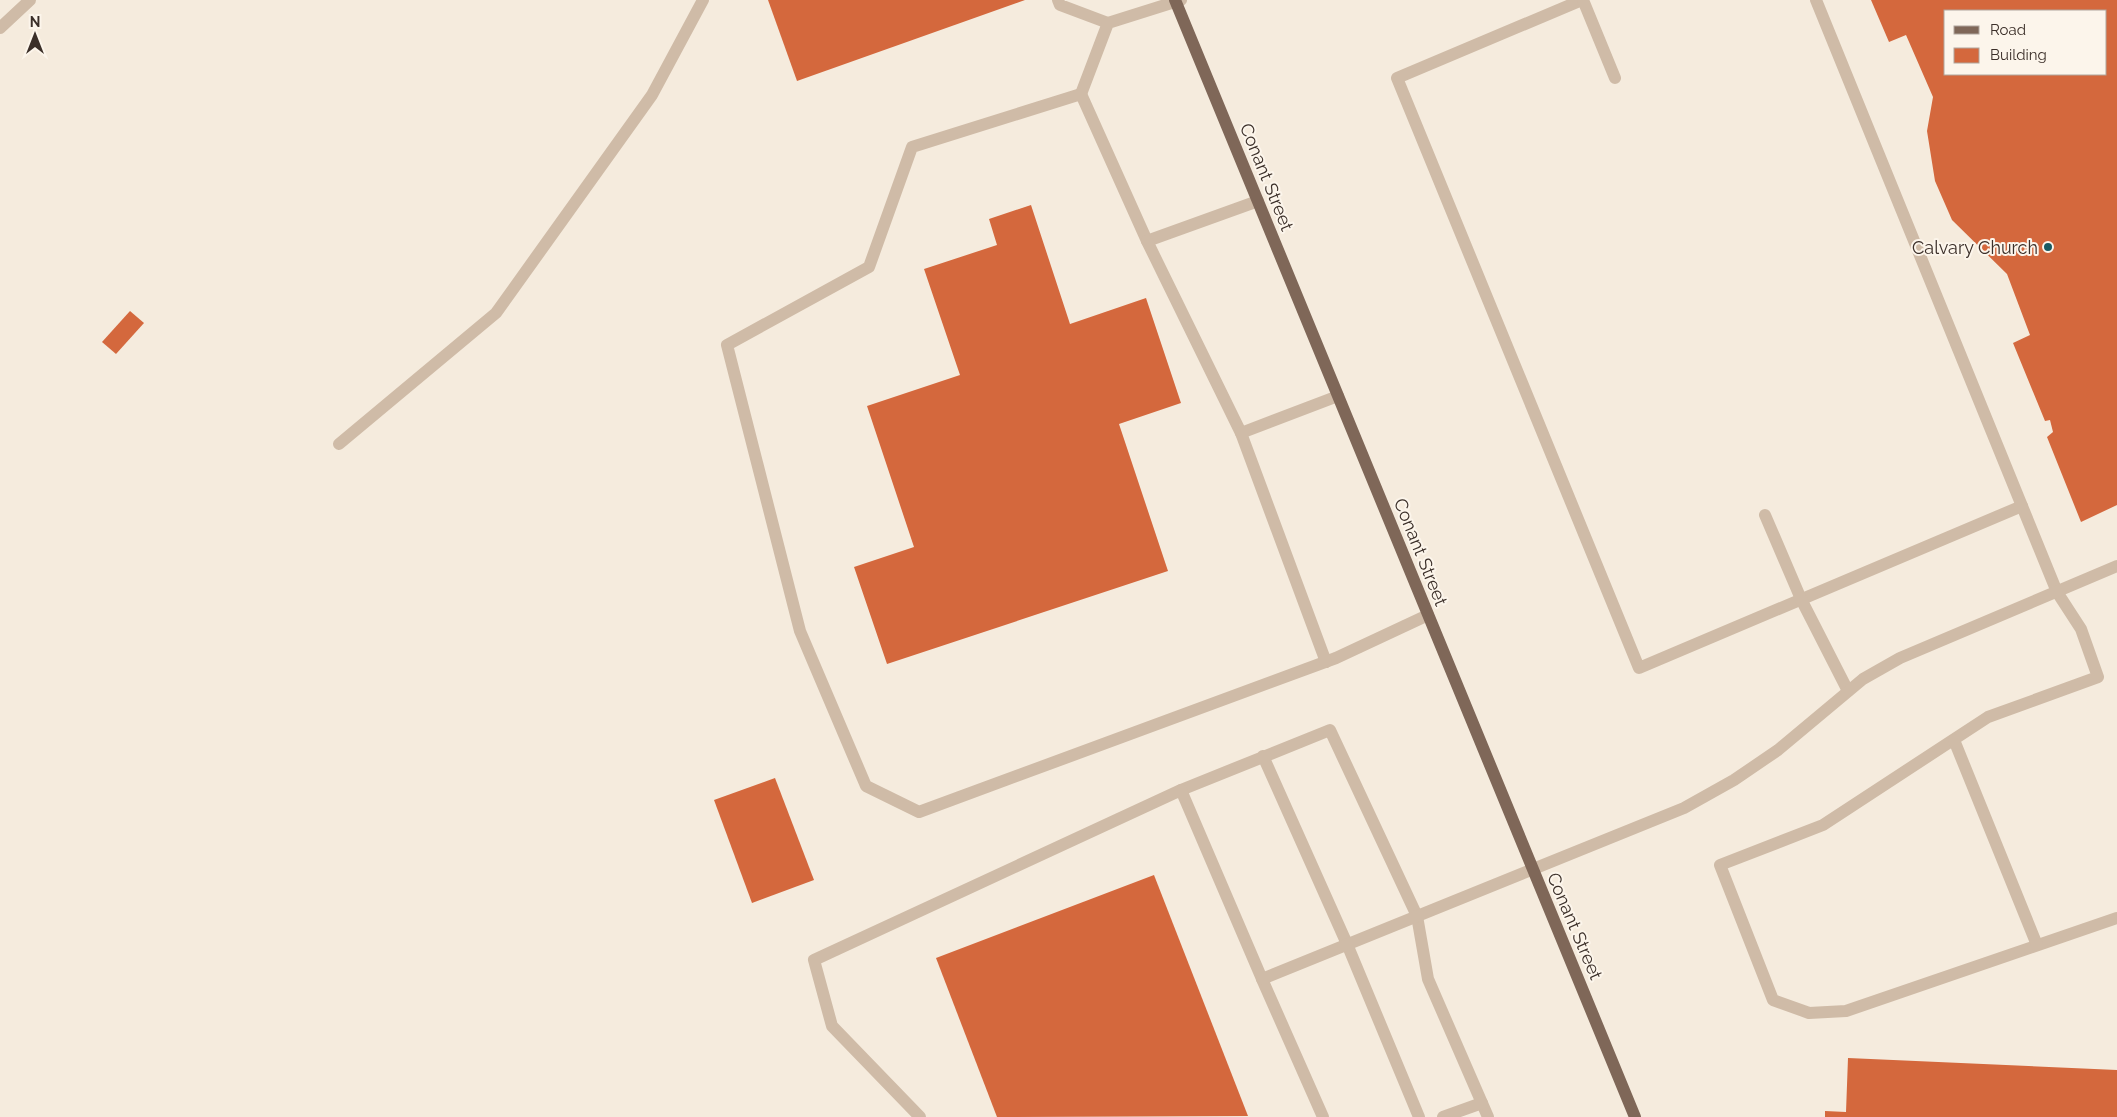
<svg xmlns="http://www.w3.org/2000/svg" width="2117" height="1117" viewBox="0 0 2117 1117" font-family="Raleway,sans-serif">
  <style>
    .building { fill: #d4683d; fill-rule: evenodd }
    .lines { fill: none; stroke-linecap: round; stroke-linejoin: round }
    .service { stroke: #cfbba7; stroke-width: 12 }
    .primary { stroke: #7f6758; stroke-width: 12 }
    .poi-dot { fill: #185a62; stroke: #fcf5eb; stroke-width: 2 }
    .labels { text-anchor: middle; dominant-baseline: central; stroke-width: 4; stroke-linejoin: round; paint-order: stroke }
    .street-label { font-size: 18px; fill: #3b2f29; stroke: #fcf5eb }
    .poi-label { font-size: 18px; fill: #3b2f29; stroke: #fcf5eb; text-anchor: end }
  </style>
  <rect width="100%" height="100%" fill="#f5ebdd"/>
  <g class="building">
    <polygon points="768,0 1025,0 797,81"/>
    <path d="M1871,0H2117V505L2081,522L2047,437L2053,432L2050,420L2045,421L2013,343L2030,335L2007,274L1952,220L1935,181L1927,131L1933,97L1906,35L1889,42ZM1946,11H2106V74H1946Z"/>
    <polygon points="1031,205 1070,324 1146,298 1181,403 1119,424 1168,571 887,664 854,567 914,547 867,406 960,375 924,269 997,245 989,219"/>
    <polygon points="130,311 144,323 116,354 102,342"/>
    <polygon points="775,778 814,880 752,903 714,800"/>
    <polygon points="1154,875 1248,1116 997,1117 936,958"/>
    <polygon points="1848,1058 2117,1070 2117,1117 1825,1117 1825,1111 1846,1112"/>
  </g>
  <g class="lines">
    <g class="service">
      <polyline points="1058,0 1060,5 1108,23"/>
      <polyline points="1582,0 1397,78 1639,668 2022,506"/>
      <polyline points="1583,0 1615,78"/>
      <polyline points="1816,0 2057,592 2081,629 2098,677 1988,717 1823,825 1720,865 1773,1000 1809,1013 1846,1011 2117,918"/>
      <polyline points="0,28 30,0"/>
      <polyline points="1081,94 1108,23 1181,0"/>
      <polyline points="1258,201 1147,241 1081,94 912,147 869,267 727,345 800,631 866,786 919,812 1336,658 1428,615"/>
      <polyline points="1147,241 1241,433"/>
      <polyline points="339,444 496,313 652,95 703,0"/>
      <polyline points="1765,515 1801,599 1848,691"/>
      <polyline points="1326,662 1241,433 1338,396"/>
      <polyline points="1954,740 2037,945"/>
      <polyline points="1263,756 1347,944 1419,1117"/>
      <polyline points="1181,790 1330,730 1417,916 1428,979 1488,1117"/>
      <polyline points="1262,979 1323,1117"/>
      <polyline points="920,1117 832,1026 814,960 1181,790 1262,979 1684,808 1734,780 1778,750 1863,679 1900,658 2117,566"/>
      <polyline points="1443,1117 1482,1103"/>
    </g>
    <polyline class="primary" points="1175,0 1635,1117"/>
  </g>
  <circle class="poi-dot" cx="2048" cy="247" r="5"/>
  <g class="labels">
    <g class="street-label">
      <text transform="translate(1267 177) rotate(68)">Conant Street</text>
      <text transform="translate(1421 552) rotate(68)">Conant Street</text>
      <text transform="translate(1575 926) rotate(67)">Conant Street</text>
    </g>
    <g class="poi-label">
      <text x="2038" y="247">Calvary Church</text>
    </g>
  </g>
  <rect x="1944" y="10" width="162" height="65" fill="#fcf5eb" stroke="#afa69d"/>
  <rect x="1954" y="26" width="25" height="8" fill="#7f6758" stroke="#afa69d"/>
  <text x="1990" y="35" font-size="15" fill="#3b2f29">Road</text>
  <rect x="1954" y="48" width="25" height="15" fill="#d4683d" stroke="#afa69d"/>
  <text x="1990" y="60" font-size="15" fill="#3b2f29">Building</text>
  <g transform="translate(35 35)" stroke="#fcf5eb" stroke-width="4" paint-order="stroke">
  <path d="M0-4L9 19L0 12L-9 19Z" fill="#3b2f29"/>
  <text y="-8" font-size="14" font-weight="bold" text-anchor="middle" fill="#3b2f29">N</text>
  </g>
</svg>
